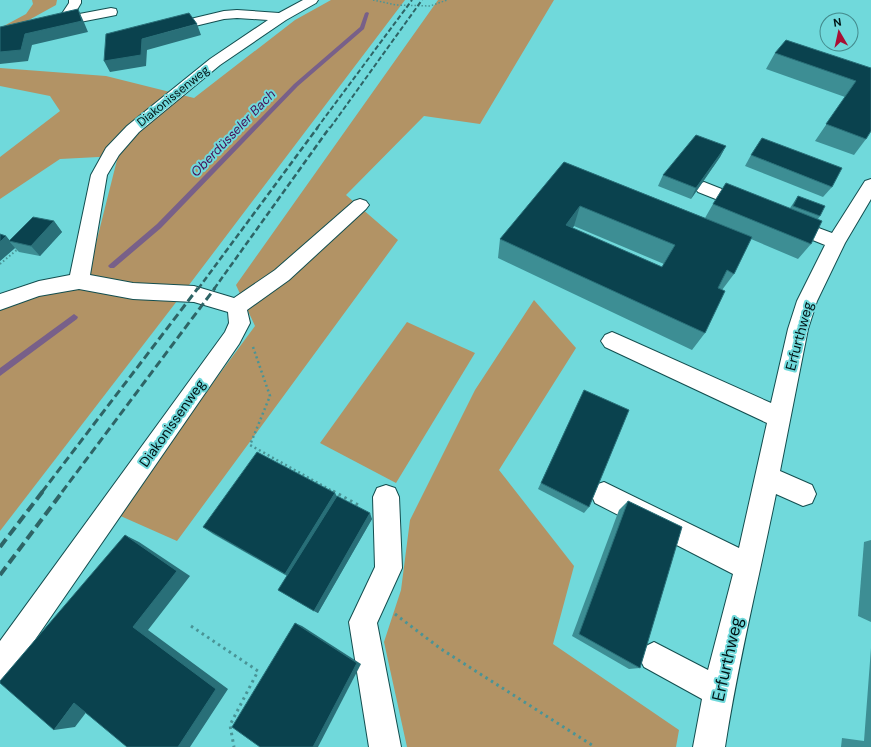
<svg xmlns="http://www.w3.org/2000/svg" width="871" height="747" viewBox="0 0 871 747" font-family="'DM Sans',sans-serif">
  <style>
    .green { fill: #b29365 }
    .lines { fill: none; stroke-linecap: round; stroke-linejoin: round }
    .stream { fill: #786089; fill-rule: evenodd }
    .minor-casing { stroke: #134e4f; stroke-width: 2 }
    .path-far3 { stroke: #499496; stroke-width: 1.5; stroke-dasharray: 1.5 2; stroke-linecap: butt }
    .path-far2 { stroke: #499496; stroke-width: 2; stroke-dasharray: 1.5 2.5; stroke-linecap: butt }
    .path-far1 { stroke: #499496; stroke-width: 2.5; stroke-dasharray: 2 3; stroke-linecap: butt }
    .path { stroke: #499496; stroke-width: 3; stroke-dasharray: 2.5 4; stroke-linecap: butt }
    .minor { fill: #fff; fill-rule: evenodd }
    .rail-far3 { stroke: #2e6466; stroke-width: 2; stroke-dasharray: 5 2.5; stroke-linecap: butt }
    .rail-far2 { stroke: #2e6466; stroke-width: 2.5; stroke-dasharray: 6 3; stroke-linecap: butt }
    .rail-far1 { stroke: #2e6466; stroke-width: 3; stroke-dasharray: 8 4; stroke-linecap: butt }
    .rail { stroke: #2e6466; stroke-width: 4; stroke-dasharray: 10 5; stroke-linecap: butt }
    .wall { fill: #3d8e94; fill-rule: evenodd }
    .shaded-wall { fill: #296f78 }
    .building { fill: #0a424e; stroke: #296f78; fill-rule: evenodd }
    .labels { text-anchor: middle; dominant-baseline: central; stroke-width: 4; stroke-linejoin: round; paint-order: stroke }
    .far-street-label { font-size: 12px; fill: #001415; stroke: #70d9db }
    .far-water-label { font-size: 13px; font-style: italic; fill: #460e56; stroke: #70d9db }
    .street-label { font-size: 14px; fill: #001415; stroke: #70d9db }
    .near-street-label { font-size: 17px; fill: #001415; stroke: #70d9db }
  </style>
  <rect width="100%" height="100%" fill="#70d9db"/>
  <g class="green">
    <polygon points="32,0 57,0 56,5 0,36 0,28 26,14 33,4"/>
    <polygon points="331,0 405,0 189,285 147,286 88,275 118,156 60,159 0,199 0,157 60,111 50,96 0,86 0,68 106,76 194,98 295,20"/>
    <polygon points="438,0 554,0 480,124 424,116 346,195 398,240 177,541 116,514 255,326 236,285"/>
    <polygon points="72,288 177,301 0,531 0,307 30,296"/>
    <polygon points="534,300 576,348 499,470 574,566 553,644 679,730 676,747 407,747 384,642 401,590 410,520 475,390"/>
    <polygon points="407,322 475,353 396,483 320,443"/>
  </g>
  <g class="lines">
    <g class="stream">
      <polygon points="367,12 369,13 364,29 298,86 161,228 114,268 110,268 108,266 110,264 157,224 294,84 360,27 365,13"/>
      <polygon points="74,314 78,317 77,319 0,376 0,368"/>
    </g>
    <g class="minor-casing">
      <g id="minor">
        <polygon points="69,0 81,0 81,3 74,15 111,8 116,9 117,12 116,15 111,16 54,27 49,26 47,23 49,20 59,18 69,3"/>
        <polygon points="303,0 318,0 316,3 286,20 220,65 139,132 119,155 107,175 90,275 133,283 194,286 234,298 275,270 354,201 360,199 366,201 369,205 366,209 289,280 247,310 250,323 239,344 10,676 0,681 0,641 225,332 229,323 228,312 194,302 133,299 79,289 39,296 0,310 0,294 39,281 70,275 91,175 106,148 127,126 210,59 268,20 237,18 224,19 166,33 161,32 159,29 161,26 224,11 237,10 279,13"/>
        <path d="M871,179V199L845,243L817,301L808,329L780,471L812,485L816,494L812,503L803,506L776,494C759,578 738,662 725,747H693L702,699L644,667L639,657L644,647L654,642L708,670L733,574L595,503L591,494L595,485L604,482L739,548L767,423L605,347L601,341L605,335L612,332L619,335L771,403L788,329L797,301L825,245L783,228L780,223L783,218L789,217L832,233L865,181Z"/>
        <polygon points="704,182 752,201 755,205 752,209 746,211 698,192 695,188 698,184"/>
        <polygon points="386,485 395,488 399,497 402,568 377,623 401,747 369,747 349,622 375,567 373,497 377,488"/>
      </g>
    </g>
    <polyline class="path-far3" points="373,0 396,5 430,6 447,0"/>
    <polyline class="path-far2" points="0,264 19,248"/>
    <polyline class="path-far1" points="253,347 270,396 250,445 334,492"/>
    <g class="path">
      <polyline points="333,491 360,506"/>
      <polyline points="395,614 441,649 595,747"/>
      <polyline points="191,626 258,671 230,725 234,747"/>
    </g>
    <use href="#minor" class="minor"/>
    <g class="rail-far3">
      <polyline points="317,128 412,0"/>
      <polyline points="330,128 422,0"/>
    </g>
    <g class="rail-far2">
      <polyline points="198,289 318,127"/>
      <polyline points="214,289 330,127"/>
    </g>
    <g class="rail-far1">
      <polyline points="42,492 198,288"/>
      <polyline points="62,492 215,288"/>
    </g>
    <g class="rail">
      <polyline points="0,547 43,491"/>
      <polyline points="0,575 63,491"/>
    </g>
  </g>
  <g class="wall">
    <polygon points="775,53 871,68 866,139 854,155 815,141 845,97 766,69"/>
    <polygon points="726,146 720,157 691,199 658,186 663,175"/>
    <polygon points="751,155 832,187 823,197 745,166"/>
    <path d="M564,162L705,218L713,204L790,208L798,196L820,216L818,219L811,244L798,259L751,239L734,274L722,290L705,333L692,350L498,258L500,239ZM574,226L664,264L662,267L572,228Z"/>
    <polygon points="54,221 62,232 40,256 19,252 15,248 0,261 6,236 10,241"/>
    <polygon points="580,399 589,507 584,513 538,489"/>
    <polygon points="337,496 372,519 318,613 278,590 287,576 213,534 203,527"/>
    <polygon points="628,501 640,668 629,669 572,636 619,510"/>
    <polygon points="871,540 871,622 858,616 864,542"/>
    <polygon points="871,648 871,747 841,747 842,738 864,741"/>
  </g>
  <g class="shaded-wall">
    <polygon points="78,9 83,20 88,32 32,45 28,61 0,64 0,52 25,34"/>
    <polygon points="197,24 201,35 147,50 146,66 110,72 104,61 142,39"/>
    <polygon points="726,146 720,157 691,199 696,188"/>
    <polygon points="580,206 574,226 560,244 566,225"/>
    <polygon points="54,221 62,232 40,256 31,246"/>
    <polygon points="6,236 11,242 9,241 15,248 0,261 0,242"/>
    <polygon points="335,493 340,502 292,579 285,574"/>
    <polygon points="370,513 372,519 318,613 314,611"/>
    <polygon points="125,535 139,542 190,576 148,630 228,689 190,747 178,747 133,627"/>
    <polygon points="295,623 302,626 361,664 318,747 313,747"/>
    <polygon points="94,702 75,727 54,730 74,703"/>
  </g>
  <g class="building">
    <polygon points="78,9 82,21 25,34 21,50 0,52 0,27"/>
    <polygon points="189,13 197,24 142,39 141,55 104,61 106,34"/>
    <polygon points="786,40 871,68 871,131 866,139 826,124 856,81 775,53"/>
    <polygon points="696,135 726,146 696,188 663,175"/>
    <polygon points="762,138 842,168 832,187 751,155"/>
    <path d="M564,162L752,237L734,274L727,270L718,288L725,291L705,333L500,239ZM580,206L675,245L662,267L566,225Z"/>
    <polygon points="726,183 822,221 811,244 713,204"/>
    <polygon points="798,196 825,206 820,216 793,206"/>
    <polygon points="33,217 54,221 31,246 9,241"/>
    <polygon points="0,234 6,236 0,242"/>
    <polygon points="584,390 629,410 589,507 541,483"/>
    <polygon points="257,452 335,493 285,574 203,527"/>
    <polygon points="337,496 370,513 314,611 278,590"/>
    <polygon points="628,501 682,527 640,668 579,634"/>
    <polygon points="125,535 177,571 133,627 216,689 178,747 127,747 74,703 54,730 0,683 0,681"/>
    <polygon points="295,623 357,663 313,747 260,747 232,727"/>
  </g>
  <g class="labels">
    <g class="far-street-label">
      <text transform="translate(173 96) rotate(-39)">Diakonissenweg</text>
    </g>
    <g class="far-water-label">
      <text transform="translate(233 133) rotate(-46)">Oberdüsseler Bach</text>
    </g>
    <g class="street-label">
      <text transform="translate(799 336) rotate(-75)">Erfurthweg</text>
      <text transform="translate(172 423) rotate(-55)">Diakonissenweg</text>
    </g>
    <g class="near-street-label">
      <text transform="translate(727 659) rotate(-77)">Erfurthweg</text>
    </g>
  </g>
  <g transform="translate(839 32) rotate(351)"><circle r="19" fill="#70d9db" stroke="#438a8c"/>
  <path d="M0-3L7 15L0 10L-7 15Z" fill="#a80f34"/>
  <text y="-6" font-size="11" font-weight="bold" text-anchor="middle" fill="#001415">N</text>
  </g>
</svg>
